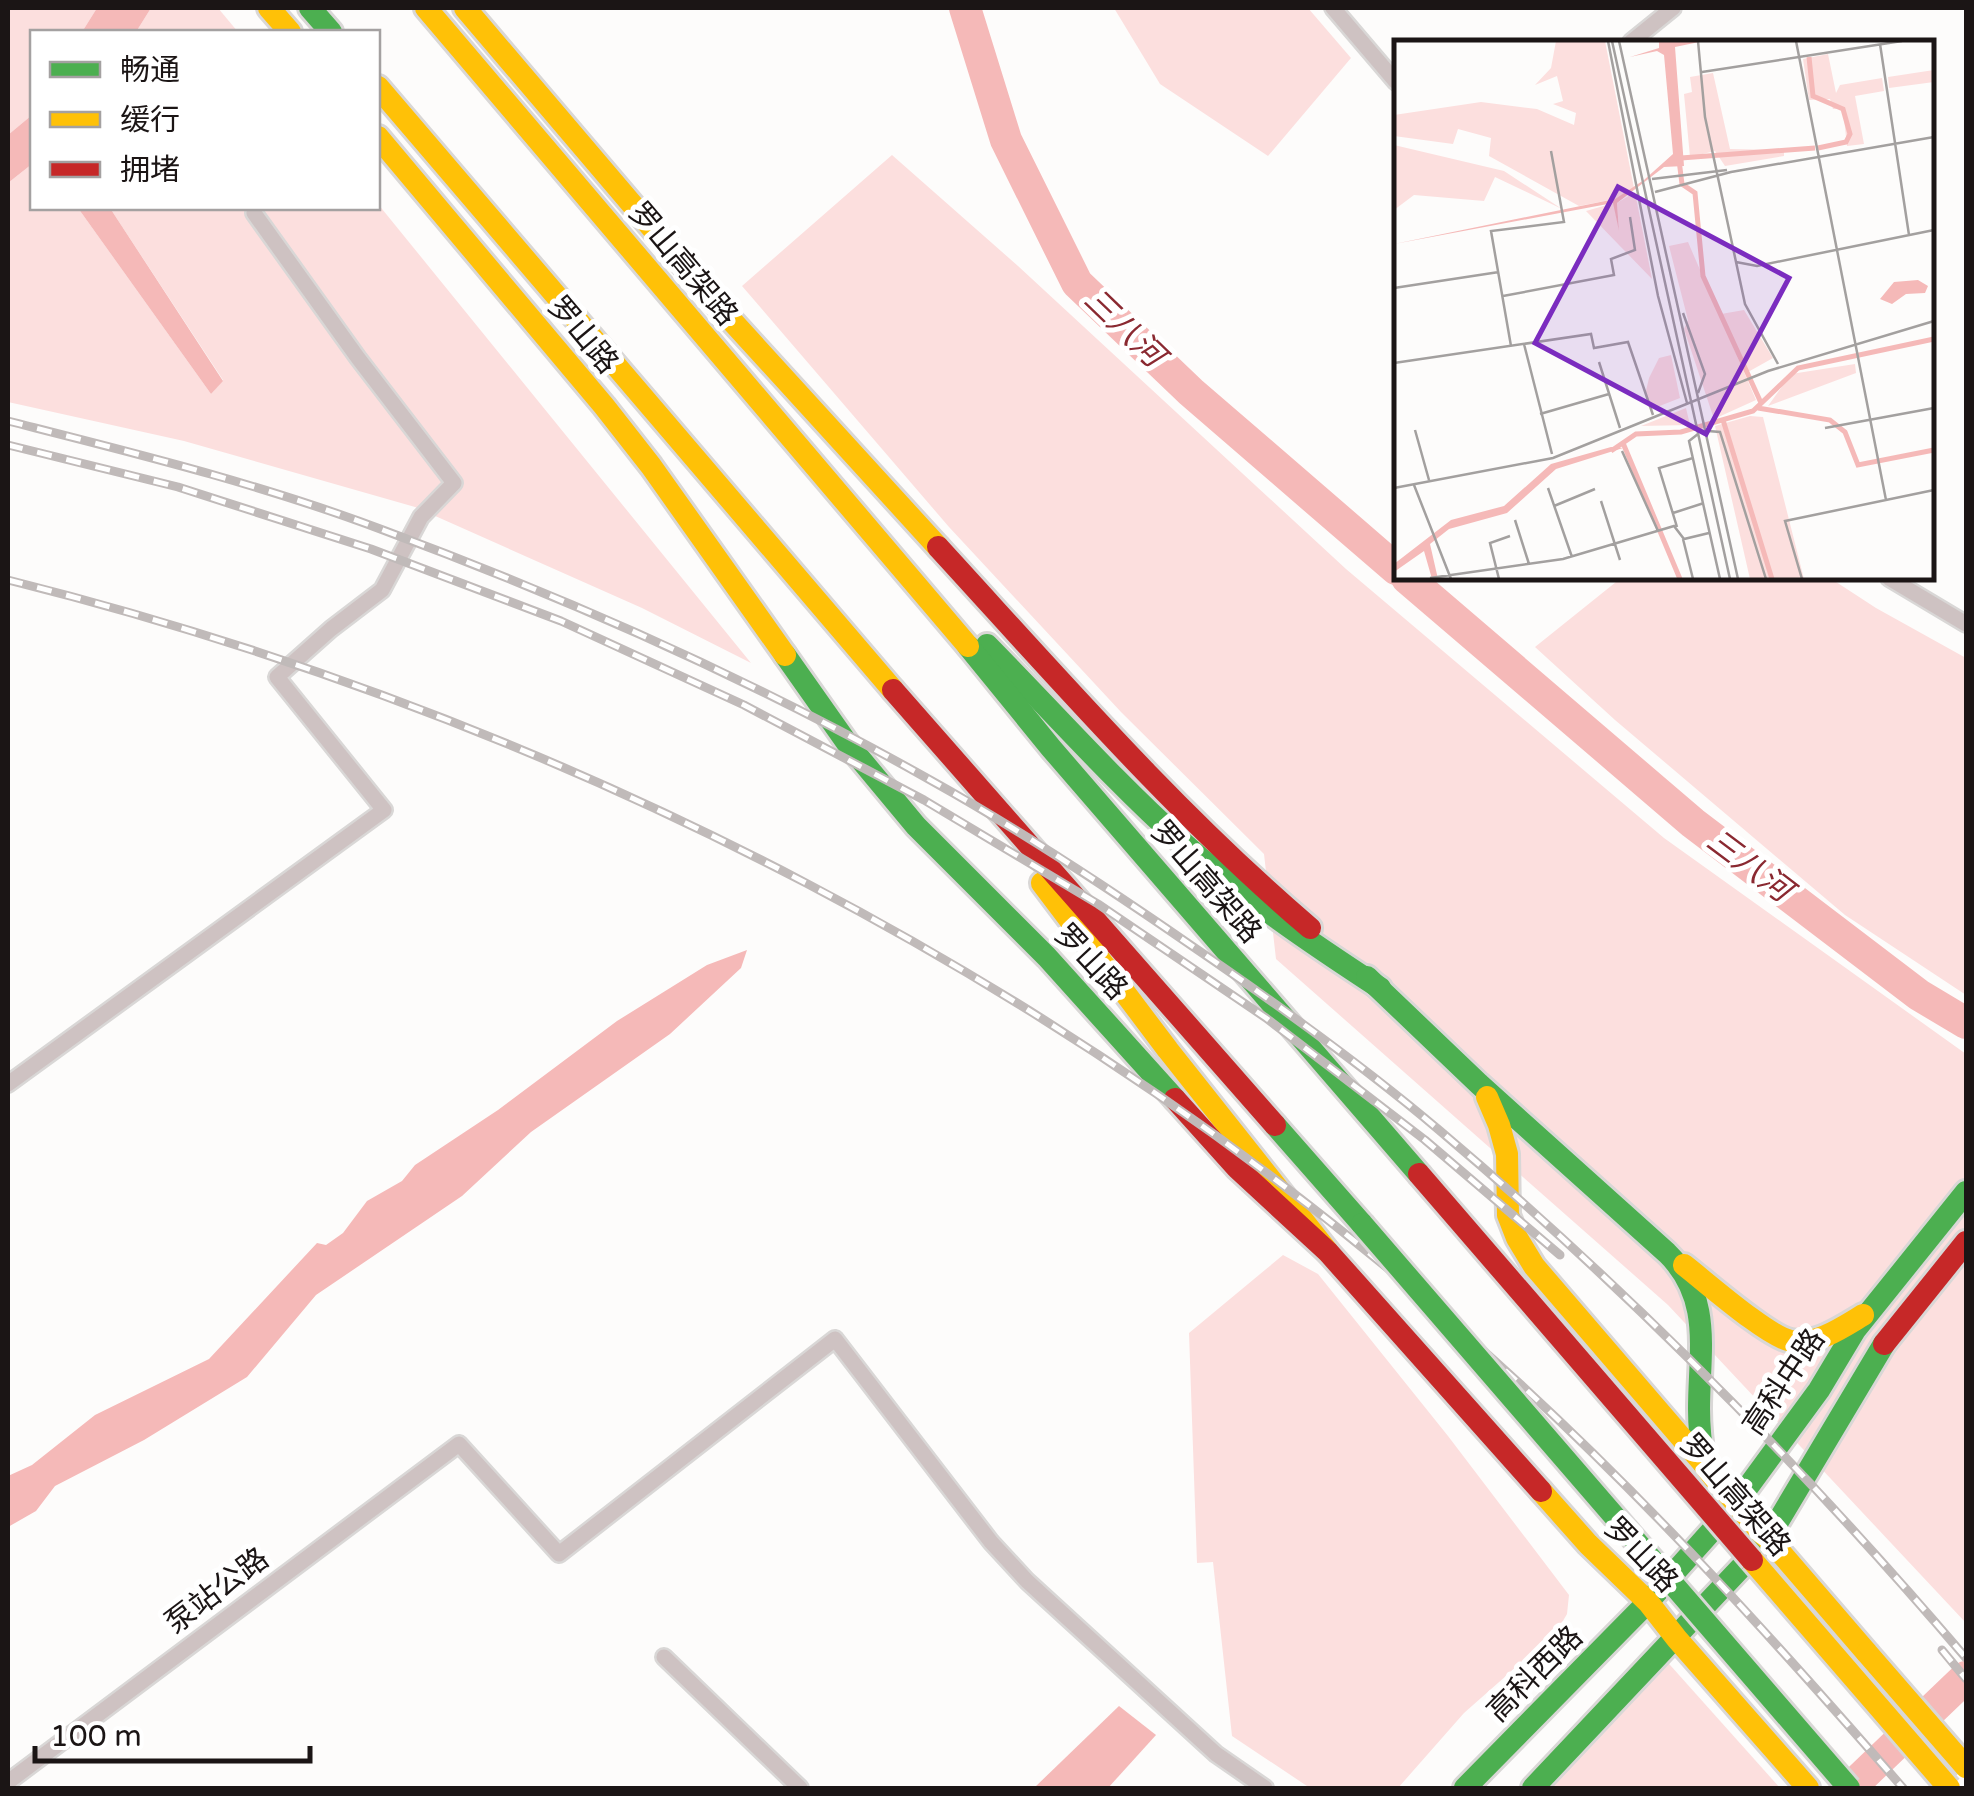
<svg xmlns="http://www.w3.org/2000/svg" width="1974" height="1796" viewBox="0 0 1974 1796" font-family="'Varela Round','Noto Sans SC',sans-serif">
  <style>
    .green { fill: #fcdfde }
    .water { fill: #f5b9b8 }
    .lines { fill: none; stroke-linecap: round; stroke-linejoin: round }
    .river { stroke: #f5b9b8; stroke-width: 32 }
    .street-casing { stroke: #d9d7d6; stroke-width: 20 }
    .fast-casing { stroke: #d9d7d6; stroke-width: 28 }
    .slow-casing { stroke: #d9d7d6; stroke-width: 28 }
    .jam-casing { stroke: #d9d7d6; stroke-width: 28 }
    .street { stroke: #cec2c2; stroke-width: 15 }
    .fast { stroke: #4caf50; stroke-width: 22 }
    .slow { stroke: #ffc107; stroke-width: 22 }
    .jam { stroke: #c62828; stroke-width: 22 }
    .rail-casing { stroke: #c0bab9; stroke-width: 9 }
    .rail { stroke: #fff; stroke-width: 5; stroke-dasharray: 15; stroke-linecap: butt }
    .fast-bridge-casing { stroke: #d9d7d6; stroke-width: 28; stroke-linecap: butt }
    .slow-bridge-casing { stroke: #d9d7d6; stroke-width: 28; stroke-linecap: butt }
    .jam-bridge-casing { stroke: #d9d7d6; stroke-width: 28; stroke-linecap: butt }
    .fast-bridge { stroke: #4caf50; stroke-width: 22 }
    .slow-bridge { stroke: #ffc107; stroke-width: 22 }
    .jam-bridge { stroke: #c62828; stroke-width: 22 }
    .labels { text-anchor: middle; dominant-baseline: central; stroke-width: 10; stroke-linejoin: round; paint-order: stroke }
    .street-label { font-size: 30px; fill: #1b1515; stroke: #fff }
    .water-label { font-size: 32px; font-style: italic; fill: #8a2931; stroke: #fff }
    .inset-river { fill: none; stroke: #f5b9b8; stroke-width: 5 }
    .inset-road { fill: none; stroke: #a3a09f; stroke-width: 2.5 }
    .view { fill: #7b2cbf; fill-opacity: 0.15; stroke: #7b2cbf; stroke-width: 5 }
    .inset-edge { fill: none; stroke: #1b1515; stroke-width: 5 }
  </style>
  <rect width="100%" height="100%" fill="#fdfcfb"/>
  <g class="green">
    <polygon points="8,8 97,8 82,32 32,32 32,115 8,135"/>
    <polygon points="151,8 218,8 238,32 136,32"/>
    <polygon points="1114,8 1308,8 1351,58 1268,156 1160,84"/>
    <polygon points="892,155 1018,266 1346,569 1664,838 1966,1054 1966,1623 1668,1305 1276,959 1264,854 1121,712 949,527 742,286"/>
    <polygon points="32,164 32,208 78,208 211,394 223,380 110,208 378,208 378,204 751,663 642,608 415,507 184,441 8,402 8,183"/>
    <polygon points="1621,578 1830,578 1876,608 1966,658 1966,995 1845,915 1615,720 1535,647"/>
    <polygon points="1283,1255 1318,1274 1448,1436 1569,1595 1567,1614 1557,1631 1464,1713 1398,1788 1310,1788 1232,1736 1213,1562 1197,1563 1189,1333"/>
    <polygon points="1662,1656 1780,1788 1549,1788"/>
  </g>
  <g class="water">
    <polygon points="97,8 151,8 136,32 82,32"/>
    <polygon points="32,115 32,164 8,183 8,135"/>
    <polygon points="78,208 110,208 223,381 211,394"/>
    <polygon points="747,950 741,968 670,1034 531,1132 462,1196 316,1295 247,1377 144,1440 55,1486 36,1511 8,1527 8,1476 32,1465 95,1415 209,1359 317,1243 326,1245 343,1233 367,1201 402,1181 415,1165 498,1110 617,1021 707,965"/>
    <polygon points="1119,1706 1156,1735 1108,1788 1034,1788"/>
  </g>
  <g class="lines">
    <g class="river">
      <polyline points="965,8 1006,140 1077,283 1191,392 1396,569"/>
      <polyline points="1407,578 1693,823 1919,995 1966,1023"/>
      <polyline points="1850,1788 1966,1677"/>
    </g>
    <g class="street-casing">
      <g id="street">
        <polyline points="1333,8 1396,82"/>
        <polyline points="1631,42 1673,8"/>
        <polyline points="1889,578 1966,624"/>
        <polyline points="8,1084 384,810 277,677 331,629 382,590 421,517 454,483 358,358 254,213"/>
        <polyline points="664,1657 800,1788"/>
        <polyline points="8,1782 459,1444 559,1554 835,1339 991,1542 1027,1581 1216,1754 1265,1788"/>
      </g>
    </g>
    <g class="fast-casing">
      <g id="fast">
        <polyline points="310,8 331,32"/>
        <path d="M987,645C1052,711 1113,780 1182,842C1243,897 1311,943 1380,988"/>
        <polyline points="968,646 1051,748 1419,1174"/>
        <polyline points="785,655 847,743 916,826 1047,957 1175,1099"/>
        <path d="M1367,977L1479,1084L1667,1253C1713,1298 1699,1352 1699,1409C1699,1428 1701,1446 1704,1464"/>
        <polyline points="1275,1125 1362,1224"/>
        <polyline points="1465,1788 1648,1602 1734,1506 1819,1390 1855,1330 1966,1192"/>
        <polyline points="1533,1788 1767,1540 1884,1344"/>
      </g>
    </g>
    <g class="slow-casing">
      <g id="slow">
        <polyline points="269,8 290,32"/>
        <polyline points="426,8 968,646"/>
        <polyline points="465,8 721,309 938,547"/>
        <polyline points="378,87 893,690"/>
        <polyline points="378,137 604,406 651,466 785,655"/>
        <polyline points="1042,883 1168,1050 1328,1252"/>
        <polyline points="1487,1097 1499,1125 1507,1154 1508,1215 1517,1238 1534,1266 1704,1464 1734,1506 1774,1545 1867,1653"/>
        <path d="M1684,1265C1706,1282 1768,1337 1791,1341C1816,1346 1843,1327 1863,1315"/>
        <polyline points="1541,1491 1588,1544 1648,1602 1677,1639 1808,1788"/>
      </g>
    </g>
    <g class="jam-casing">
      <g id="jam">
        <path d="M938,547C1058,678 1175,813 1310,928"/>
        <polyline points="893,690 1275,1125"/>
        <polyline points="1175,1099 1237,1168 1328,1252 1541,1491"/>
        <polyline points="1884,1344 1966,1242"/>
      </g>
    </g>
    <use href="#street" class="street"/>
    <use href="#fast" class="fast"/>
    <use href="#slow" class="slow"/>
    <use href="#jam" class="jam"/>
    <g class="rail-casing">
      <g id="rail">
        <path d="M8,421C134,453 261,484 383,530C572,600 757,682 932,781C1022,831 1108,888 1192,946C1277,1004 1361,1064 1439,1130C1630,1291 1804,1468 1966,1658"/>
        <polyline points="8,445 178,487 371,549 561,621 744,705 924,800 1098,904 1266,1018 1425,1140 1560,1255"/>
        <path d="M8,580C560,718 1086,987 1507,1372C1649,1501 1777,1643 1903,1788"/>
        <polyline points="1942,1650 1966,1679"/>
      </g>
    </g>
    <use href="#rail" class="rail"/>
    <g class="fast-bridge-casing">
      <polyline id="fast-bridge" points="1362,1224 1849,1788"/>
    </g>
    <g class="slow-bridge-casing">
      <g id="slow-bridge">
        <polyline points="1752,1560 1949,1788"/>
        <polyline points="1867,1653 1966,1767"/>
      </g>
    </g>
    <g class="jam-bridge-casing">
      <polyline id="jam-bridge" points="1419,1174 1752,1560"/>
    </g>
    <use href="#fast-bridge" class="fast-bridge"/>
    <use href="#slow-bridge" class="slow-bridge"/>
    <use href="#jam-bridge" class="jam-bridge"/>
  </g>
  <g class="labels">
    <g class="street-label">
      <text transform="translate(683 264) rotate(50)">罗山高架路</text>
      <text transform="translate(583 335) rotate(50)">罗山路</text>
      <text transform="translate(1206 882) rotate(49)">罗山高架路</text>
      <text transform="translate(1091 962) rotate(47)">罗山路</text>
      <text transform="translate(1784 1382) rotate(-56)">高科中路</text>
      <text transform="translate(1735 1495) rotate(49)">罗山高架路</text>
      <text transform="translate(1641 1555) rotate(46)">罗山路</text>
      <text transform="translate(217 1591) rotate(-37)">泵站公路</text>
      <text transform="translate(1535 1674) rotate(-45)">高科西路</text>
    </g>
    <g class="water-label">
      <text transform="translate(1124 328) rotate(44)">三八河</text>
      <text transform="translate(1749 866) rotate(37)">三八河</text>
    </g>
  </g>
  <g transform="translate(1394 40)">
    <rect width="540" height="540" fill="#fdfcfb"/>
    <path d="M162,1H211L240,148L221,159L185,166L95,116L97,98L64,89L59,104L0,96V75L87,62L143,69L180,85L182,73L159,64L169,61L163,36L141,45L157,28ZM434,14L442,53L446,45L488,38L490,51L461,56L470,104L453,106L449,69H439L436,59L415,60L409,19ZM540,30V42L495,48L494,37ZM319,33L336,109L390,110V116L331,126L321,111L296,117L290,54L298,52L296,37ZM0,105L110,131L168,169L101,137L90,161L20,155L0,170ZM241,152L258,239L192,171L220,163L225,191L223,163ZM294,202L362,360L320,379L290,289L294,280L275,206ZM350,270L379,318L354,332L327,274ZM277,315L286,358L258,369L251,355L255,338L265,318ZM461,324L462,333L374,366L397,334ZM292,368L296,385L247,386ZM356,376L369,377L410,539H356L321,386Z" fill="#fcdfde"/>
    <path d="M265,1H310L281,7L290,126L270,127L223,163L225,191L219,163L0,204L221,159L250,140L279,114L270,15L263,11L236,17L265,8ZM524,240L534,246L531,253L512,254L498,264L486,259L500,242ZM217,407L229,408L162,429L113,473L55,489L36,504L44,539H38L30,511L0,532V524L57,480L110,466L157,424Z" fill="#f5b9b8"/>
    <path class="inset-river" d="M415,17L419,56L449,69L456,94L452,102L424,108M287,118L421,108M285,120L288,144L301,153L309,236L368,365M364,368L436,380L451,392L464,425L540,410M329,380L378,539M229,403L286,539M217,411L242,394L287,392L359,371L404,328L540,299"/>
    <path class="inset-road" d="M214,1L264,256L293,363M218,1L336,539M225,1L344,539M304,1L311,77L351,264L384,324M402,1L492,460M486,4L515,195M308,32L508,1M258,139L333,130M261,152L337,132L540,97M342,222L363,226L540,190M0,248L105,232M109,256L220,235L217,219L241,210L236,177M289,273L311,334L304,353M130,304L158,414M117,306L97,191L170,182L157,111M205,322L226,388M0,323L197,294L200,308L234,302L259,375M146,374L215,354M431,388L540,368M21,390L35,440M314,391L326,392L372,539M304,394L295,401L326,539M228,411L264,491M20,445L57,539M0,448L159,418L374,331L540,281M154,448L178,517M207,461L226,520M160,466L201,449M279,473L310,463M121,480L135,524M283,487L265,428L299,418M289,499L299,539M36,538L169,519L280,486L290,499L315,493M105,539L96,503L116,496M408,539L391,481L540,450"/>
    <path class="view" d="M224,147L395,238L312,394L141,303Z"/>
    <rect width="540" height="540" class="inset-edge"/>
  </g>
  <rect width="1974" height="1796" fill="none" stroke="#1b1515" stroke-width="20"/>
  <rect x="30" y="30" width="350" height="180" fill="#ffffff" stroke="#a4a1a1" stroke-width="2.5"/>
  <rect x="50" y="62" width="50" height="15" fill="#4caf50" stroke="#a4a1a1" stroke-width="2.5"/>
  <text x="120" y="80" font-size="30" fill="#1b1515">畅通</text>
  <rect x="50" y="112" width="50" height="15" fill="#ffc107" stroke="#a4a1a1" stroke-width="2.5"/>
  <text x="120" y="130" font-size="30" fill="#1b1515">缓行</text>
  <rect x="50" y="162" width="50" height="15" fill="#c62828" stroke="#a4a1a1" stroke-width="2.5"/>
  <text x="120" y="180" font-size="30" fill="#1b1515">拥堵</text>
  <path d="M35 1746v15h275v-15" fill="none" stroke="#1b1515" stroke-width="5"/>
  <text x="50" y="1746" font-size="30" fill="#1b1515" stroke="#ffffff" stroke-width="8" paint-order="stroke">100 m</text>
</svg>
